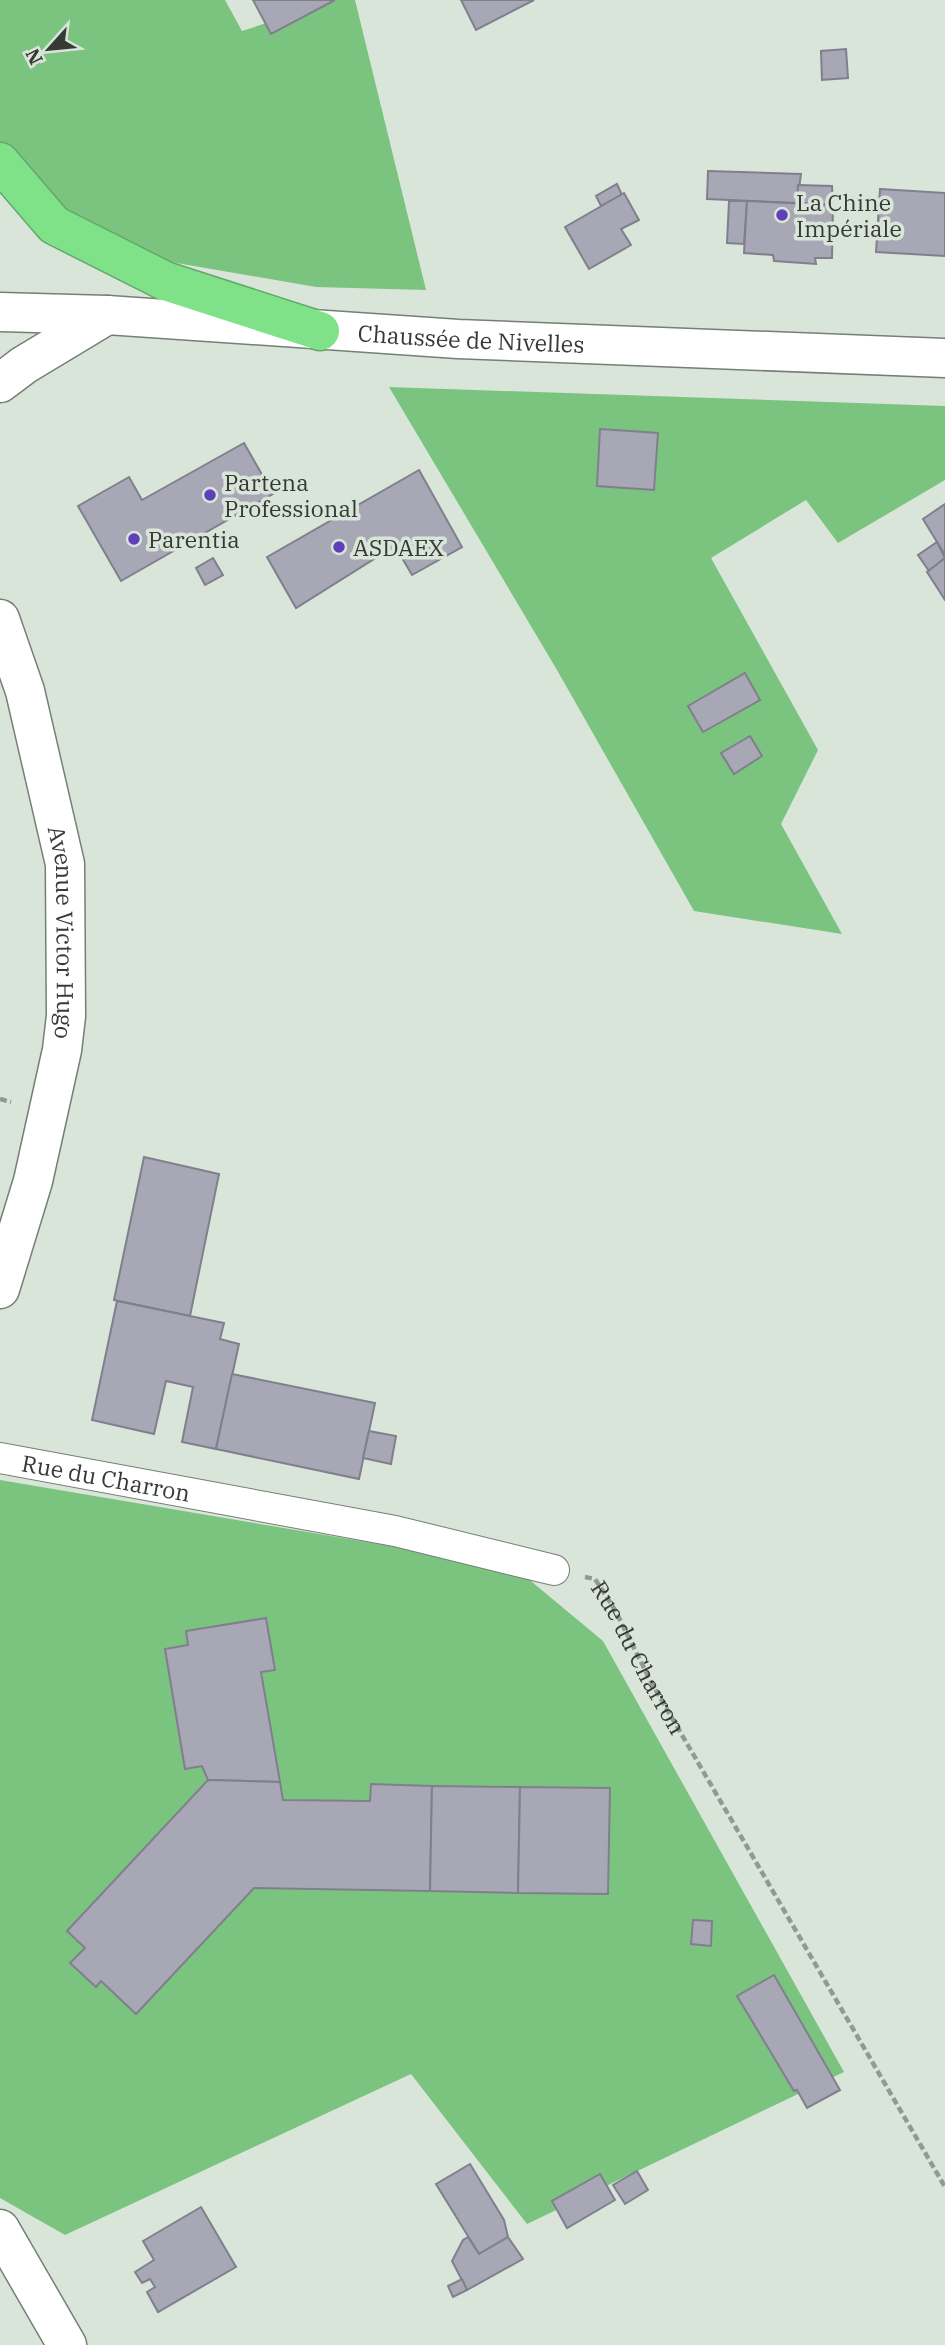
<svg xmlns="http://www.w3.org/2000/svg" width="945" height="2345" viewBox="0 0 945 2345" font-family="'IBM Plex Serif',serif">
  <style>
    .forest { fill: #7bc480 }
    .building { fill: #a8a7b5; stroke: #807f8c; stroke-width: 2 }
    .lines { fill: none; stroke-linecap: round; stroke-linejoin: round }
    .street-casing { stroke: #757f75; stroke-width: 32 }
    .secondary-casing { stroke: #757f75; stroke-width: 41 }
    .highway-casing { stroke: #65a76b; stroke-width: 41 }
    .path { stroke: #919991; stroke-width: 4.5; stroke-dasharray: 7 3.5; stroke-linecap: butt }
    .street { stroke: #fff; stroke-width: 30 }
    .secondary { stroke: #fff; stroke-width: 38 }
    .highway { stroke: #7fe288; stroke-width: 38 }
    .poi-dot { fill: #5e40b8; stroke: #dae5da; stroke-width: 2.5 }
    .labels { text-anchor: middle; dominant-baseline: central; stroke-width: 7; stroke-linejoin: round; paint-order: stroke }
    .poi-label { font-size: 23px; fill: #353a35; stroke: #dae5da; text-anchor: start }
    .street-label { font-size: 23px; fill: #353a35; stroke: #dae5da }
  </style>
  <rect width="100%" height="100%" fill="#dae5da"/>
  <g class="forest">
    <polygon points="0,0 225,0 242,31 337,0 355,0 426,290 316,287 136,256 58,216 0,143"/>
    <polygon points="389,387 945,406 945,480 838,543 806,500 711,558 818,750 781,824 842,934 694,911 557,670"/>
    <polygon points="0,1480 514,1567 603,1641 844,2072 527,2224 411,2074 65,2235 0,2198"/>
  </g>
  <g class="building">
    <polygon points="253,0 335,0 271,34"/>
    <polygon points="461,0 534,0 476,30"/>
    <polygon points="846,49 848,78 822,80 821,51"/>
    <polygon points="708,171 801,174 797,203 707,199"/>
    <polygon points="617,184 622,195 601,206 596,196"/>
    <polygon points="798,185 832,186 833,205 797,203"/>
    <polygon points="880,189 945,193 945,256 876,252"/>
    <polygon points="624,193 639,220 621,229 631,245 589,269 565,227"/>
    <polygon points="729,201 747,201 744,244 727,243"/>
    <polygon points="747,201 833,205 832,258 815,258 816,264 774,261 773,255 744,253"/>
    <polygon points="600,429 658,433 654,490 597,486"/>
    <polygon points="244,443 273,494 121,581 78,506 129,477 142,500"/>
    <polygon points="419,470 462,547 412,575 395,546 296,608 267,557"/>
    <polygon points="945,504 945,555 923,519"/>
    <polygon points="937,542 945,558 929,571 918,555"/>
    <polygon points="213,558 223,575 205,585 196,568"/>
    <polygon points="945,558 945,600 927,572"/>
    <polygon points="745,673 760,700 703,732 688,706"/>
    <polygon points="750,736 762,756 734,774 721,753"/>
    <polygon points="144,1157 219,1174 190,1316 114,1300"/>
    <polygon points="117,1301 224,1323 220,1339 239,1344 216,1449 182,1442 193,1387 166,1381 154,1434 92,1420"/>
    <polygon points="232,1374 375,1403 359,1479 216,1449"/>
    <polygon points="369,1431 396,1436 391,1464 363,1458"/>
    <polygon points="266,1618 275,1670 261,1672 280,1782 208,1780 202,1766 185,1769 165,1649 188,1645 186,1631"/>
    <polygon points="208,1780 280,1782 283,1800 370,1801 371,1784 432,1786 430,1891 254,1888 136,2014 101,1981 96,1987 70,1963 85,1948 67,1931"/>
    <polygon points="432,1786 520,1787 518,1893 430,1891"/>
    <polygon points="520,1787 610,1788 608,1894 518,1893"/>
    <polygon points="693,1920 712,1921 711,1946 691,1944"/>
    <polygon points="774,1975 840,2090 807,2108 797,2090 794,2091 737,1996"/>
    <polygon points="470,2164 504,2220 508,2237 479,2254 436,2184"/>
    <polygon points="637,2171 648,2190 625,2204 613,2185"/>
    <polygon points="600,2174 615,2200 567,2228 552,2201"/>
    <polygon points="201,2207 236,2267 158,2312 147,2292 155,2287 150,2279 142,2283 135,2272 154,2260 143,2241"/>
    <polygon points="468,2237 479,2254 508,2237 523,2259 467,2290 452,2261 463,2240"/>
    <polygon points="462,2279 467,2290 453,2297 448,2286"/>
  </g>
  <g class="lines">
    <g class="street-casing">
      <g id="street">
        <path id="s2" d="M0,1458L395,1531L554,1570"/>
      </g>
    </g>
    <g class="secondary-casing">
      <g id="secondary">
        <path id="s3" d="M0,312L107,315L458,339L945,358"/>
        <polyline points="0,383 24,365 107,315"/>
        <path id="s4" d="M0,619L25,691L65,864L66,1016L62,1050L33,1181L0,1289"/>
        <polyline points="0,2229 67,2345"/>
      </g>
    </g>
    <g class="highway-casing">
      <polyline id="highway" points="0,162 54,225 165,281 320,331"/>
    </g>
    <g class="path">
      <polyline points="0,1099 11,1102"/>
      <path id="s1" d="M585,1577L595,1579L615,1610L650,1680L945,2187"/>
    </g>
    <use href="#street" class="street"/>
    <use href="#secondary" class="secondary"/>
    <use href="#highway" class="highway"/>
  </g>
  <g class="poi-dot">
    <circle cx="782" cy="215" r="7"/>
    <circle cx="210" cy="495" r="7"/>
    <circle cx="134" cy="539" r="7"/>
    <circle cx="339" cy="547" r="7"/>
  </g>
  <g class="labels">
    <g class="poi-label">
      <text x="796" y="202">La Chine<tspan x="796" dy="26">Impériale</tspan></text>
      <text x="224" y="482">Partena<tspan x="224" dy="26">Professional</tspan></text>
      <text x="148" y="539">Parentia</text>
      <text x="353" y="547">ASDAEX</text>
    </g>
    <g class="street-label">
      <text stroke="none"><textPath href="#s3" startOffset="472">Chaussée de Nivelles</textPath></text>
      <text stroke="none"><textPath href="#s4" startOffset="322">Avenue Victor Hugo</textPath></text>
      <text stroke="none"><textPath href="#s2" startOffset="108">Rue du Charron</textPath></text>
      <text stroke="none"><textPath href="#s1" startOffset="100">Rue du Charron</textPath></text>
    </g>
  </g>
  <g transform="translate(49 49) rotate(243)" stroke="#dae5da" stroke-width="5" paint-order="stroke">
  <path d="M0-5L12 26L0 18L-12 26Z" fill="#353a35"/>
  <text y="-10" font-size="19" font-weight="bold" text-anchor="middle" fill="#353a35">N</text>
  </g>
</svg>
